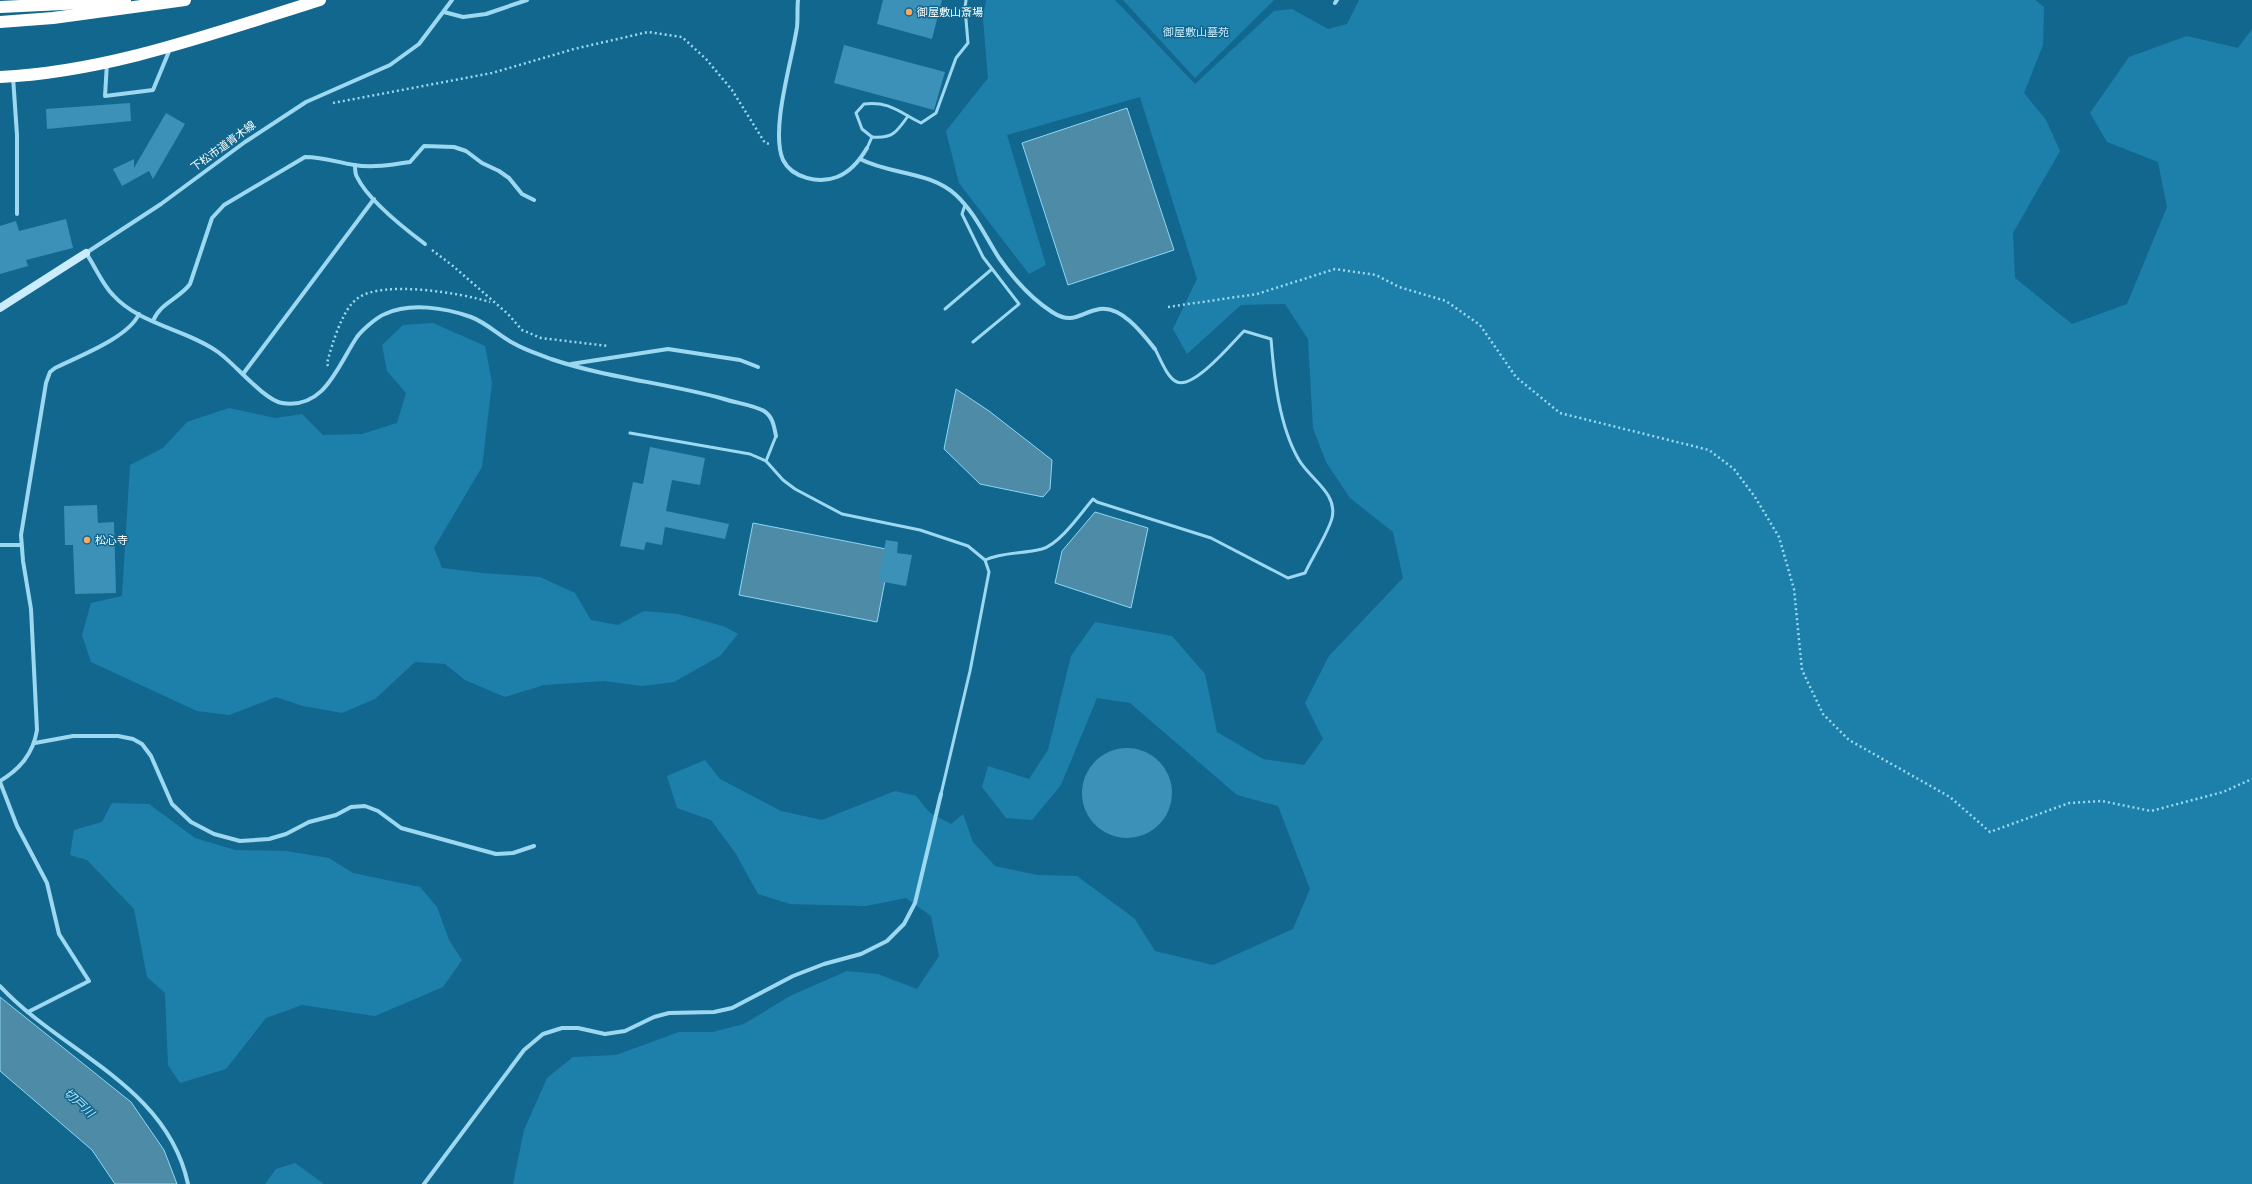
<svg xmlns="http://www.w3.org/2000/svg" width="2252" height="1184" viewBox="0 0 2252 1184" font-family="Helvetica,'Noto Sans JP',sans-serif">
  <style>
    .green { fill: #1d80ab }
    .water { fill: #4d8ba6; stroke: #8ed7f5 }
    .building { fill: #3b91b8 }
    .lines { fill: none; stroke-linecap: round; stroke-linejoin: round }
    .path { stroke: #9dd8f1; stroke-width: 2.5; stroke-dasharray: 2 3; stroke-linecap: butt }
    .lane { stroke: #9dd8f1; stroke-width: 3 }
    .street { stroke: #9dd8f1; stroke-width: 4 }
    .secondary { stroke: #cbecfc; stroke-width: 8 }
    .highway { stroke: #fff; stroke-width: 12 }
    .poi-dot { fill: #ffa85d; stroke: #12678f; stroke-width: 1.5 }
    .labels { text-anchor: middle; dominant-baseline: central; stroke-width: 3; stroke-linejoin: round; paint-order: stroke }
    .poi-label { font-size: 11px; fill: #fff; stroke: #12678f; text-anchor: start }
    .park-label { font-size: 11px; fill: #c4ebfc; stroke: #12678f }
    .street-label { font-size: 11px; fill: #fff; stroke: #12678f }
    .water-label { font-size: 12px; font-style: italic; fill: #b2e4fa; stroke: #12678f }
  </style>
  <rect width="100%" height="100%" fill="#12678f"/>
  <g class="green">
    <polygon points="986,0 1115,0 1195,84 1274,11 1292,9 1328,29 1347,24 1359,0 2035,0 2044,7 2043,45 2024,93 2046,120 2060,151 2013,233 2015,278 2072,324 2127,304 2167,207 2158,162 2107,142 2090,113 2129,57 2187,36 2238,48 2252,29 2252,1184 513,1184 524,1130 547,1078 573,1057 616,1055 679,1032 713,1032 744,1024 790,996 847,971 878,974 917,989 939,956 931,916 906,898 866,906 790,904 758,894 736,854 711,820 677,808 667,776 705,760 720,779 781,811 822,820 895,791 916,796 930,813 951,824 963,814 973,842 995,866 1037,875 1077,876 1135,919 1155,951 1213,965 1293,929 1310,889 1278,806 1237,795 1130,703 1097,698 1061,785 1032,820 1006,818 982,787 988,766 1029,779 1048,750 1071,656 1095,622 1172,636 1205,674 1217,732 1263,759 1304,765 1323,739 1305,703 1329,656 1403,578 1393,532 1350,498 1326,462 1313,428 1308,339 1285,304 1241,305 1187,354 1173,329 1197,279 1140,97 1007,135 1046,265 1029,274 959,183 946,131 988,78 983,19"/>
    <polygon points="1123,0 1274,0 1195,78"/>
    <polygon points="433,323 485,346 492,383 482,467 434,548 442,568 482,573 540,577 575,593 591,620 618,625 644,611 678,614 723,626 738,634 720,656 674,682 642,686 604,681 544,685 505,697 465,680 445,664 415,662 375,699 342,713 303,706 276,697 229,715 197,711 91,662 82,635 91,603 122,596 130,465 163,448 187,422 229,408 275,418 302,414 323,435 362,434 397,423 406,393 387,371 382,345 403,325"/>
    <polygon points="112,803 149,804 195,838 235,850 286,851 329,858 353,873 420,887 437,907 449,940 462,960 443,987 375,1016 302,1005 266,1018 226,1069 180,1083 168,1065 165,993 147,977 134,909 87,860 70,855 74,830 102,822"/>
    <polygon points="295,1163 324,1184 265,1184 276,1169"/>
  </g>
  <g class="water">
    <polygon points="1127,108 1174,250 1068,285 1022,143"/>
    <polygon points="956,389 989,411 1052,460 1050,489 1043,497 980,484 944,449"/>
    <polygon points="1095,512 1148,528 1131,608 1055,583 1062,551"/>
    <polygon points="753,523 891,550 877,622 739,595"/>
    <polygon points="0,997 131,1102 164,1150 177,1184 115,1184 92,1150 0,1071"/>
  </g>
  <g class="building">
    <polygon points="883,0 942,0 932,39 877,24"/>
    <polygon points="844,45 945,72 934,110 834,83"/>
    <polygon points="130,103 131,121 47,129 46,109"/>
    <polygon points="166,113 185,124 153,179 149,171 122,186 113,169 134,159 134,168"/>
    <polygon points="66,219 73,248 26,260 28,266 0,274 0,226 16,221 19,231"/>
    <polygon points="650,447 705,458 700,485 672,480 666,511 729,524 725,539 665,527 662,545 646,542 644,550 620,546 633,482 643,484"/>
    <polygon points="97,505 98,523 114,522 116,593 75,594 73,545 65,545 64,506"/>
    <polygon points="886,540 898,542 897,553 912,555 906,586 878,581"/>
    <circle cx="1127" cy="793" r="45"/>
  </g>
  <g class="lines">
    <g class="path">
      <polyline points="333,103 492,73 574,49 648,32 682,37 706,59 732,90 765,143 770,144"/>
      <polyline points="432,250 453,266 508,314 522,330 541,338 608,346"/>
      <polyline points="1168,307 1257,294 1335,269 1376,275 1399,287 1446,301 1480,325 1516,377 1560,413 1709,450 1734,469 1755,497 1779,537 1794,589 1802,670 1823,714 1849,740 1950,797 1990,832 2069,803 2102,801 2151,811 2223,792 2252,779"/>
      <path d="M328,366L327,363C332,345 342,309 358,298C383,280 461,293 490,302"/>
    </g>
    <g class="lane">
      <path d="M872,137C892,139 897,132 908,116"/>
      <path d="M867,148L872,137L862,129L856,113L864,104C889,101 899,112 921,123L936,113L956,58L968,43L965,8L966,0"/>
      <polyline points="965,205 962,214 983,257 1019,304 973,342"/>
      <polyline points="945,309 992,269"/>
      <polyline points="630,433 750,454 766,461 783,480 795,489 842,514 920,530 968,546 985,560 989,572 970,671 941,794"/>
      <polyline points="766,461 776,436"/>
      <path d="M985,560C1003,552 1023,554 1042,549C1060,544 1081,513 1093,499L1097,502L1211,538L1288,578L1305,573C1311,560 1329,531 1332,518C1338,493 1310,479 1299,460C1279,426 1274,377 1271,339L1244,331C1232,343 1194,389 1177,382C1167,378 1160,358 1155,349"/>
    </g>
    <g class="street">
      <path d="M452,0L419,44L390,65L306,102L245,142L161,204L86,253C95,266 102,284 113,295C140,325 186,329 218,352C234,363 264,400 282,403C325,410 338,365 357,337C362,330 377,317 385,314C410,302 446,308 471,317C487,323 498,335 513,343C525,350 538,354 551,359C607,378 667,383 724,399C736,403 753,405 764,411C773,417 774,426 776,436"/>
      <path d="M798,0C797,9 798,18 797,27C792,61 770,130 783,160C792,178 819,184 837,177C850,172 860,160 867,148"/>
      <polyline points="1335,3 1337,0"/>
      <polyline points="444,12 463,17 486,14 527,0"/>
      <polyline points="107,63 105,96 153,90 170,49"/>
      <polyline points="13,77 17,135 17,214"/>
      <path d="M860,159C891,175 930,171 956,195C975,213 985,236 999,258C1013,278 1032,299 1052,312C1074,326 1080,312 1100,309C1122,306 1143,334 1155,349"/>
      <path d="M355,165C355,169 355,174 357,177C368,200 405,229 425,244"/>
      <path d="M153,321C160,303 179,299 190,284L212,218L224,205L305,157C322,157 337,162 354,165C372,168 391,165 410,162L424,146L454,147L466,151L482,163L499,171L509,178L522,194L534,200"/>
      <polyline points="571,364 668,349 740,360 758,367"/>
      <polyline points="243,374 374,199"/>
      <polyline points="0,545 21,545"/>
      <polyline points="35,743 73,736 118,736 133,739 142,744 151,756 172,804 191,822 214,834 240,841 269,839 286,834 309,822 336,815 351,807 365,806 378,811 401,828 496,854 513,853 534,846"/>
      <path d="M0,781C20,769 33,754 37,730L31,609L23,561L21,535L46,383L50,372L55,368C79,356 128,338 139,314"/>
      <polyline points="0,782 17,826 47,883 59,934 89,981 28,1012"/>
      <path d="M0,986C62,1053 167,1085 188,1184"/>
      <polyline points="424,1184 524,1050 543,1034 562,1028 578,1028 605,1034 625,1031 654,1017 669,1013 714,1012 732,1008 793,976 824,964 861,954 887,941 904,924 915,903 941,794"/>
    </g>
    <polyline class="secondary" points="0,308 86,253"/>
    <g class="highway">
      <polyline points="0,7 125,1"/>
      <polyline points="0,22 53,18 185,0"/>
      <path d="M0,77C109,72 217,32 320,0"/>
    </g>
  </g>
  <g class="poi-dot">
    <circle cx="909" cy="12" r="4"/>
    <circle cx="87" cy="540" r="4"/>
  </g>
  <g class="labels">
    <g class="poi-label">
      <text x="917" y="12">御屋敷山斎場</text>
      <text x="95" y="540">松心寺</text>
    </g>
    <g class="park-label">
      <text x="1196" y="32">御屋敷山墓苑</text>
    </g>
    <g class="street-label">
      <text transform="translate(223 146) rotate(-36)">下松市道青木線</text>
    </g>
    <g class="water-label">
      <text transform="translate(79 1103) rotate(43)">切戸川</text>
    </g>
  </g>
</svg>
